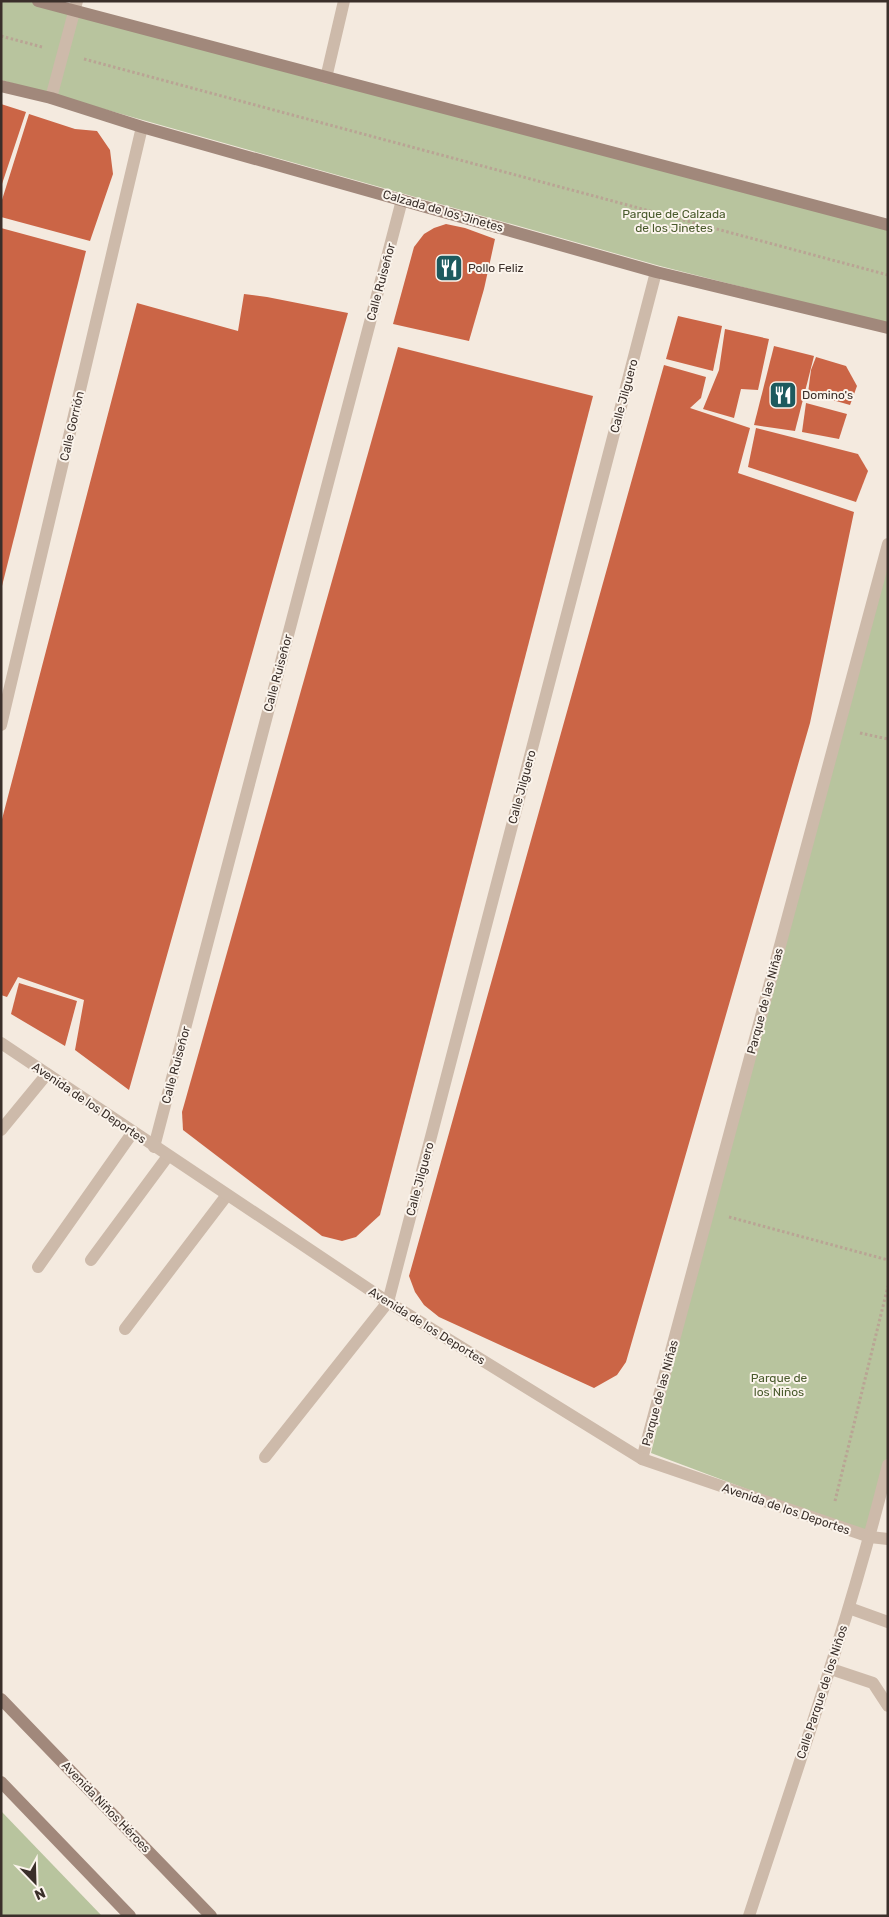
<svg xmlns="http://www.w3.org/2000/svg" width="889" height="1917" viewBox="0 0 889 1917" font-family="Rubik,sans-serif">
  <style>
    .green { fill: #b8c49e }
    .building { fill: #cb6546 }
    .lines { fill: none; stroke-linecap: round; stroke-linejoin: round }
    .path { stroke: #b9a494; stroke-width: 3; stroke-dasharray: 2.5 2.5; stroke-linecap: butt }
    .service { stroke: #cdbaaa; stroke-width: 12 }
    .minor { stroke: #cdbaaa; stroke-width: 12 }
    .tertiary { stroke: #cdbaaa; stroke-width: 12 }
    .secondary { stroke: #a1887b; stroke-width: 12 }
    .labels { text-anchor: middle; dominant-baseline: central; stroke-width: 4; stroke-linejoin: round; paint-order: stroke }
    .street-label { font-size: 12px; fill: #3a2f2a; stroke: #fbf4ec }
    .park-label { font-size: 12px; fill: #495a2c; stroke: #fbf4ec }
    .poi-label { font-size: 12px; fill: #3a2f2a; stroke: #fbf4ec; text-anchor: start }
  </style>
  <rect width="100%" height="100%" fill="#f4eadf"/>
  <g class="green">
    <polygon points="1,1 36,1 888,229 888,324 660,266 1,80"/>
    <polygon points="888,551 888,1455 867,1532 832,1521 651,1453 710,1212"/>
    <polygon points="1,1811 102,1916 1,1916"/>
  </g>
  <g class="building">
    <polygon points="1,104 26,112 2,184 1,184"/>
    <polygon points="29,114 75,129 97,131 110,150 113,174 90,241 1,217 1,203"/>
    <polygon points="446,224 465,228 495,239 484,289 469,341 393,324 414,247 424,234 434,228"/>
    <polygon points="1,228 86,251 2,586 1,586"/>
    <polygon points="244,294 267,297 348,313 129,1090 75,1050 84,1000 18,977 7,997 1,995 1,823 137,303 238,331"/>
    <polygon points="678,316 722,326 713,371 666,359"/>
    <polygon points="725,329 769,339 758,390 741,389 734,418 703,409 719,370"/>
    <polygon points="774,346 814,356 795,431 754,425"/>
    <polygon points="398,347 593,396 380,1215 356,1237 342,1241 322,1236 183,1130 182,1112"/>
    <polygon points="816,357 846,366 857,386 850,405 808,393 811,370"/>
    <polygon points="664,365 706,377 701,398 690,408 750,428 738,473 854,512 810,723 626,1362 617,1375 594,1388 439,1317 424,1305 415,1292 409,1276"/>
    <polygon points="806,403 847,414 839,439 802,432"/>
    <polygon points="756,428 858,454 868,471 856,502 748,467"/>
    <polygon points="19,983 77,1001 65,1046 11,1014"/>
  </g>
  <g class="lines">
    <g class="path">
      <polyline points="1,36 42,47"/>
      <polyline points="84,59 888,275"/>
      <polyline points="860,733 888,739"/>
      <polyline points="729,1217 888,1260"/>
      <polyline points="835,1501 888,1286"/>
    </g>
    <g class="service">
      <polyline points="1,1130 47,1074"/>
      <polyline points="91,1260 168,1156"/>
      <polyline points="38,1267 133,1132"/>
      <polyline points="125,1329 227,1195"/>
      <polyline points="265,1457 388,1302"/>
    </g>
    <g class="minor">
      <polyline points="326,78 344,1"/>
      <polyline points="51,98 77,1"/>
      <polyline points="1,725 142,127"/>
      <polyline points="154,1147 402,200"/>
      <polyline points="388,1302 656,272"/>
      <polyline points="642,1459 888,544"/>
      <polyline points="849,1608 888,1622"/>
      <polyline points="831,1669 873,1683 888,1706"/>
      <path d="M749,1916C798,1766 850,1618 888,1465"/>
    </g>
    <polyline class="tertiary" points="1,1043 388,1302 642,1459 870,1537 888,1539"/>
    <g class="secondary">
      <polyline points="38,1 888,225"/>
      <polyline points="1,86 51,98 142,127 656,272 888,328"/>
      <polyline points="1,1699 211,1916"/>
      <polyline points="1,1782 130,1916"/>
    </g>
  </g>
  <defs>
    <g id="restaurant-square" transform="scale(1.4375)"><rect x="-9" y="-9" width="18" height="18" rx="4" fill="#1d5a5e" stroke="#fbf4ec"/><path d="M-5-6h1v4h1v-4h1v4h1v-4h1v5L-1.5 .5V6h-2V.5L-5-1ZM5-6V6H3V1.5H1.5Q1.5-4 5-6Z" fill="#fff"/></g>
  </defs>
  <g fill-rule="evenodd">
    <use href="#restaurant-square" x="449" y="268"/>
    <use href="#restaurant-square" x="783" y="395"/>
  </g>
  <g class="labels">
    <g class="street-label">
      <text transform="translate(443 211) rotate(16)">Calzada de los Jinetes</text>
      <text transform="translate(381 282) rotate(-75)">Calle Ruiseñor</text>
      <text transform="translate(624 396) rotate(-75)">Calle Jilguero</text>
      <text transform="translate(72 426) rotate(-77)">Calle Gorrión</text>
      <text transform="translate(278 673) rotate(-75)">Calle Ruiseñor</text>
      <text transform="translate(522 787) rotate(-75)">Calle Jilguero</text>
      <text transform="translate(765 1001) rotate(-75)">Parque de las Niñas</text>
      <text transform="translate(176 1065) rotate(-75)">Calle Ruiseñor</text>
      <text transform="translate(89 1103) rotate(34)">Avenida de los Deportes</text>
      <text transform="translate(420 1179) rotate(-75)">Calle Jilguero</text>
      <text transform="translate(427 1326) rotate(32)">Avenida de los Deportes</text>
      <text transform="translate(660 1393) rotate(-75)">Parque de las Niñas</text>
      <text transform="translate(786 1509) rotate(19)">Avenida de los Deportes</text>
      <text transform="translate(822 1692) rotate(-72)">Calle Parque de los Niños</text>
      <text transform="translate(106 1807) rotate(46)">Avenida Niños Héroes</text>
    </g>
    <g class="park-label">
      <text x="674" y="214">Parque de Calzada<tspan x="674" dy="14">de los Jinetes</tspan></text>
      <text x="779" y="1378">Parque de<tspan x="779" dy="14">los Niños</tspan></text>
    </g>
    <g class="poi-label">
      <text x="468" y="268">Pollo Feliz</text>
      <text x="802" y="395">Domino's</text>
    </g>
  </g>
  <rect width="889" height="1917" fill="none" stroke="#3a2f2a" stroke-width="5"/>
  <g transform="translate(35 1882) rotate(157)" stroke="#fbf4ec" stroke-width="4" paint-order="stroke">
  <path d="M0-4L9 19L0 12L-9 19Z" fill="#3a2f2a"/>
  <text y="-8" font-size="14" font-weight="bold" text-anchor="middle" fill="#3a2f2a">N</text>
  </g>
</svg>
